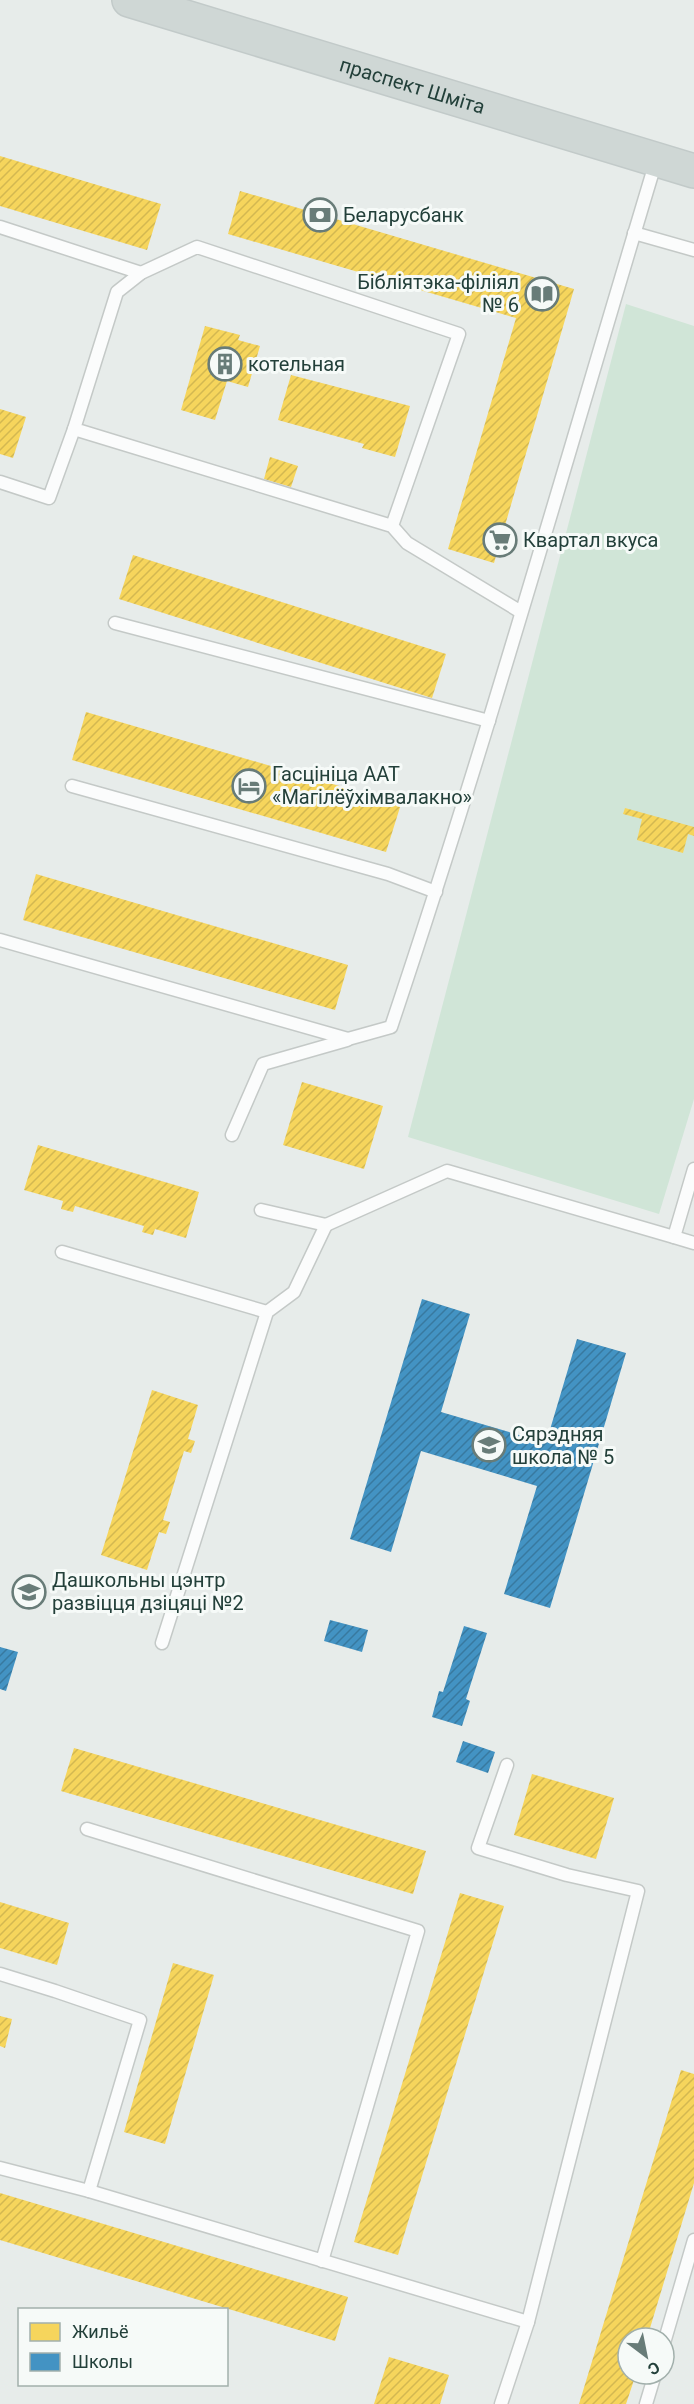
<svg xmlns="http://www.w3.org/2000/svg" width="694" height="2404" viewBox="0 0 694 2404" font-family="Roboto,sans-serif">
  <style>
    .grass { fill: #d0e5d7 }
    .homes { fill: url(#homes-hatch) }
    .schools { fill: url(#schools-hatch) }
    .lines { fill: none; stroke-linecap: round; stroke-linejoin: round }
    .service-casing { stroke: #c4c9c7; stroke-width: 15 }
    .primary-casing { stroke: #c2cac9; stroke-width: 36 }
    .service { stroke: #fbfcfc; stroke-width: 12 }
    .primary { stroke: #cfd7d5; stroke-width: 33 }
    .labels { text-anchor: middle; dominant-baseline: central; stroke-width: 6; stroke-linejoin: round; paint-order: stroke }
    .street-label { font-size: 20px; fill: #23403a; stroke: #f6faf8 }
    .poi-label { font-size: 20px; fill: #23403a; stroke: #f6faf8; text-anchor: start }
  </style>
  <defs>
    <pattern id="homes-hatch" width="6" height="6" patternUnits="userSpaceOnUse" patternTransform="scale(1.5)"><rect width="6" height="6" fill="#f6d55c"/><path d="M-1 1l2-2M0 6l6-6M5 7l2-2" fill="none" stroke="#d3b851"/></pattern>
    <pattern id="schools-hatch" width="6" height="6" patternUnits="userSpaceOnUse" patternTransform="scale(1.5)"><rect width="6" height="6" fill="#4393c3"/><path d="M-1 1l2-2M0 6l6-6M5 7l2-2" fill="none" stroke="#38799f"/></pattern>
  </defs>
  <rect width="100%" height="100%" fill="#e7ecea"/>
  <polygon class="grass" points="626,304 694,326 694,1099 659,1214 408,1137"/>
  <g class="homes">
    <polygon points="0,156 161,204 147,250 0,206"/>
    <polygon points="240,191 574,289 494,563 448,549 516,318 228,234"/>
    <polygon points="205,326 240,335 238,340 260,346 248,387 227,381 215,420 181,410"/>
    <polygon points="291,375 410,406 395,457 362,448 364,444 278,420"/>
    <polygon points="0,409 26,417 13,458 0,454"/>
    <polygon points="270,457 298,466 291,487 264,479"/>
    <polygon points="133,555 446,654 432,698 119,599"/>
    <polygon points="86,712 401,804 386,852 72,760"/>
    <polygon points="625,808 694,827 694,836 688,834 683,853 637,840 642,819 623,814"/>
    <polygon points="36,874 348,965 335,1010 23,920"/>
    <polygon points="302,1082 383,1106 364,1169 283,1145"/>
    <polygon points="38,1145 199,1192 186,1238 155,1229 153,1235 142,1232 144,1226 75,1206 73,1212 61,1209 63,1201 24,1190"/>
    <polygon points="152,1390 198,1405 188,1439 195,1441 191,1453 184,1451 163,1520 170,1522 166,1534 159,1532 147,1570 101,1555"/>
    <polygon points="74,1748 426,1851 413,1894 61,1791"/>
    <polygon points="532,1774 614,1798 596,1859 514,1835"/>
    <polygon points="460,1893 504,1906 398,2255 354,2242"/>
    <polygon points="0,1902 69,1923 57,1965 0,1948"/>
    <polygon points="173,1963 214,1975 165,2144 124,2132"/>
    <polygon points="0,2016 12,2019 5,2048 0,2046"/>
    <polygon points="681,2070 694,2074 694,2183 647,2338 628,2338 628,2374 636,2374 626,2404 579,2404"/>
    <polygon points="0,2193 348,2297 335,2341 0,2240"/>
    <polygon points="389,2357 449,2375 440,2404 374,2404"/>
  </g>
  <g class="schools">
    <polygon points="422,1299 470,1314 441,1412 546,1443 577,1339 626,1353 550,1608 504,1594 537,1486 421,1451 391,1552 350,1539"/>
    <polygon points="330,1620 368,1630 362,1652 324,1641"/>
    <polygon points="464,1626 487,1633 466,1699 470,1701 462,1726 432,1717 439,1691 443,1692"/>
    <polygon points="0,1647 18,1652 6,1691 0,1689"/>
    <polygon points="463,1741 495,1752 488,1773 456,1762"/>
  </g>
  <g class="lines">
    <g class="service-casing">
      <g id="service">
        <polyline points="0,227 141,273"/>
        <polyline points="634,233 694,250"/>
        <polyline points="0,482 49,498 74,429"/>
        <polyline points="392,526 74,429 117,292 141,273 197,247 459,334 392,526 407,543 521,612"/>
        <polyline points="115,623 489,721"/>
        <polyline points="72,786 388,874 436,892"/>
        <path d="M0,940L348,1039L391,1027C487,741 569,450 656,161"/>
        <polyline points="232,1135 263,1064 347,1040"/>
        <polyline points="694,1169 674,1237 694,1243"/>
        <polyline points="261,1210 326,1225 447,1171 674,1237"/>
        <polyline points="62,1252 267,1312"/>
        <polyline points="162,1643 267,1312 294,1292 326,1225"/>
        <polyline points="87,1829 418,1931 322,2261"/>
        <polyline points="0,1974 55,1991 140,2020 89,2191"/>
        <polyline points="0,2168 89,2191 528,2322"/>
        <polyline points="664,2343 694,2240"/>
        <polyline points="501,2404 528,2322 638,1891 567,1875 478,1848 507,1765"/>
        <polyline points="646,2404 655,2374"/>
      </g>
    </g>
    <g class="primary-casing">
      <g id="primary">
        <path id="s1" d="M129,0L694,171"/>
      </g>
    </g>
    <use href="#service" class="service"/>
    <use href="#primary" class="primary"/>
  </g>
  <defs>
    <g id="bank-ring" transform="scale(1.725)"><circle r="9.5" fill="#f6faf8" stroke="#687c78" stroke-width="1.5"/><path d="M-6-4H6V4H-6ZM0-2.3a2.3 2.3 0 1 0 0 4.6a2.3 2.3 0 1 0 0-4.6Z" fill="#687c78"/></g>
    <g id="library-ring" transform="scale(1.725)"><circle r="9.5" fill="#f6faf8" stroke="#687c78" stroke-width="1.5"/><path d="M-6-4Q-3-5.5-.7-3.5V5Q-3 3-6 4ZM6-4Q3-5.5 .7-3.5V5Q3 3 6 4Z" fill="#687c78"/></g>
    <g id="building-ring" transform="scale(1.725)"><circle r="9.5" fill="#f6faf8" stroke="#687c78" stroke-width="1.5"/><path d="M-4-6H4V6H1V3H-1V6H-4ZM-2.5-4.3h1.7v1.8h-1.7ZM.8-4.3h1.7v1.8H.8ZM-2.5-1h1.7V.8h-1.7ZM.8-1h1.7V.8H.8Z" fill="#687c78"/></g>
    <g id="supermarket-ring" transform="scale(1.725)"><circle r="9.5" fill="#f6faf8" stroke="#687c78" stroke-width="1.5"/><path d="M-6-5.5h2.5l.6 2H6L4.5 2H-2.5L-4.4-4H-6ZM-1.5 3.2a1.3 1.3 0 1 0 .1 0ZM3 3.2a1.3 1.3 0 1 0 .1 0Z" fill="#687c78"/></g>
    <g id="hotel-ring" transform="scale(1.725)"><circle r="9.5" fill="#f6faf8" stroke="#687c78" stroke-width="1.5"/><path d="M-6-4.5h1.5V1H6V5H4.5V3h-9V5H-6ZM-4 0a1.8 1.8 0 1 1 3.6 0ZM.5 0V-2.5h3Q6-2.5 6 0Z" fill="#687c78"/></g>
    <g id="school-ring" transform="scale(1.725)"><circle r="9.5" fill="#f6faf8" stroke="#687c78" stroke-width="1.5"/><path d="M0-5L7-2L0 1L-7-2ZM-4 1L0 2.5L4 1V4Q0 6-4 4Z" fill="#687c78"/></g>
  </defs>
  <g fill-rule="evenodd">
    <use href="#bank-ring" x="320" y="215"/>
    <use href="#library-ring" x="542" y="294"/>
    <use href="#building-ring" x="225" y="364"/>
    <use href="#supermarket-ring" x="500" y="540"/>
    <use href="#hotel-ring" x="249" y="786"/>
    <use href="#school-ring" x="489" y="1445"/>
    <use href="#school-ring" x="29" y="1592"/>
  </g>
  <g class="labels">
    <g class="street-label">
      <text stroke="none"><textPath href="#s1" startOffset="296">праспект Шміта</textPath></text>
    </g>
    <g class="poi-label">
      <text x="343" y="215">Беларусбанк</text>
      <text x="519" y="282" text-anchor="end">Бібліятэка-філіял<tspan x="519" dy="23">№ 6</tspan></text>
      <text x="248" y="364">котельная</text>
      <text x="523" y="540">Квартал вкуса</text>
      <text x="272" y="774">Гасцініца ААТ<tspan x="272" dy="23">«Магілёўхімвалакно»</tspan></text>
      <text x="512" y="1434">Сярэдняя<tspan x="512" dy="23">школа № 5</tspan></text>
      <text x="52" y="1580">Дашкольны цэнтр<tspan x="52" dy="23">развіцця дзіцяці №2</tspan></text>
    </g>
  </g>
  <rect x="18" y="2308" width="210" height="78" fill="#f6faf8" stroke="#a2b0ac" stroke-width="1.5"/>
  <rect x="30" y="2323" width="30" height="18" fill="#f6d55c" stroke="#a2b0ac" stroke-width="1.5"/>
  <text x="72" y="2338" font-size="18" fill="#23403a">Жильё</text>
  <rect x="30" y="2353" width="30" height="18" fill="#4393c3" stroke="#a2b0ac" stroke-width="1.5"/>
  <text x="72" y="2368" font-size="18" fill="#23403a">Школы</text>
  <g transform="translate(646 2356) rotate(148)"><circle r="28" fill="#f6faf8" stroke="#a2b0ac" stroke-width="1.5"/>
  <path d="M0-4.5L10 22L0 15L-10 22Z" fill="#687c78"/>
  <text y="-9" font-size="16" font-weight="bold" text-anchor="middle" fill="#23403a">С</text>
  </g>
</svg>
